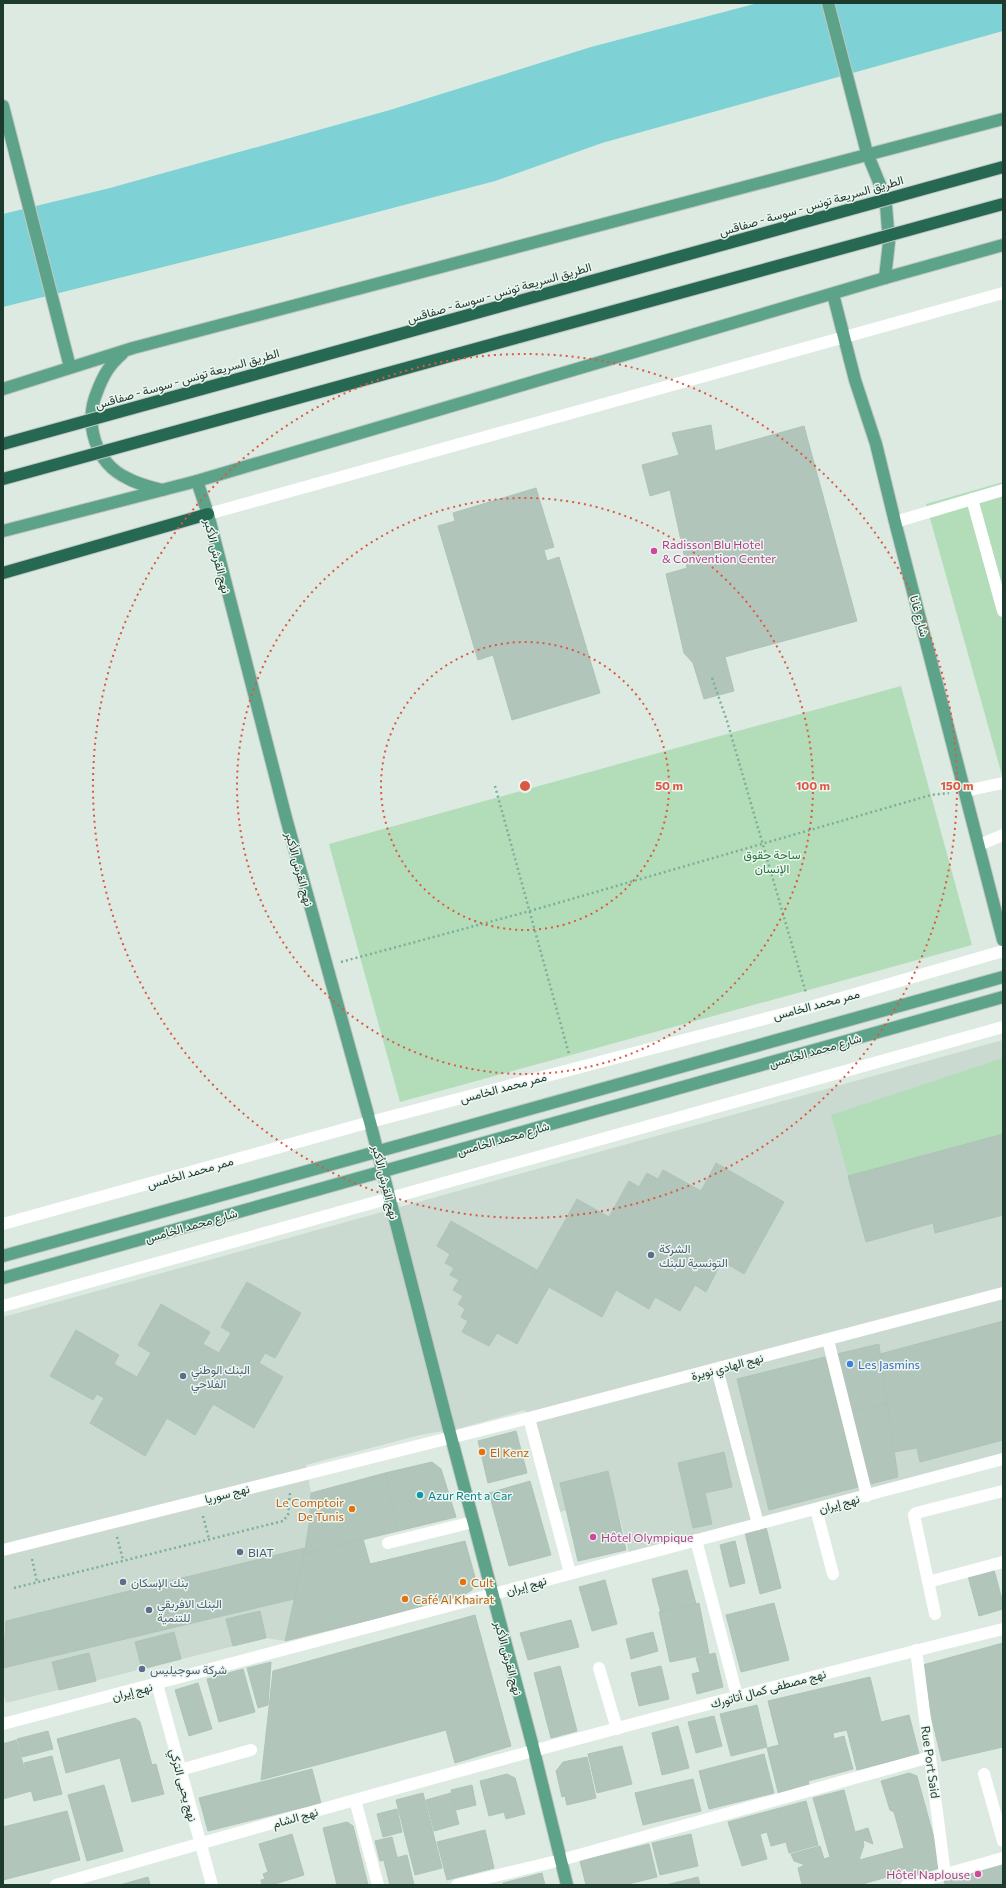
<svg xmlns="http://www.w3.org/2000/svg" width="1006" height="1888" viewBox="0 0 1006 1888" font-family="Commissioner,Vazirmatn,sans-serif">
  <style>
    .built { fill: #cadad1 }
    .green { fill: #b3ddb9 }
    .water { fill: #7ed1d4 }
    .building { fill: #b1c5bb; stroke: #aec4b8 }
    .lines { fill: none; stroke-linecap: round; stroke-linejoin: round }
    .major-casing { stroke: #c0c8c5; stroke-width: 14 }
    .highway-casing { stroke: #c0c8c5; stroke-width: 14 }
    .path { stroke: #7ab099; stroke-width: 2.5; stroke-dasharray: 2 3; stroke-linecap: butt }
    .minor { stroke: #fff; stroke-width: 12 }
    .major { stroke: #5da389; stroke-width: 12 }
    .highway { stroke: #276853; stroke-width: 12 }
    .highway-bridge-casing { stroke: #c0c8c5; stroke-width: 14; stroke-linecap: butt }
    .highway-bridge { stroke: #276853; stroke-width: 12 }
    .ring { fill: none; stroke: #db5943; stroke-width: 2; stroke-dasharray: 2 4 }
    .hotel-dot { fill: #d1479c; stroke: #ecf6f0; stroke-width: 1.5 }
    .service-dot { fill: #5c6f8a; stroke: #ecf6f0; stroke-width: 1.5 }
    .shop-dot { fill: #3f7fe0; stroke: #ecf6f0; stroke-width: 1.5 }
    .food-dot { fill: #e8710a; stroke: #ecf6f0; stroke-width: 1.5 }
    .culture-dot { fill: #0f9aa8; stroke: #ecf6f0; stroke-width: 1.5 }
    .labels { text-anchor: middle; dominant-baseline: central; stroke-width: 3; stroke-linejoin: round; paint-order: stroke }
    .street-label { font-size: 12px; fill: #1d3a2f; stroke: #ecf6f0 }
    .hotel-label { font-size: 12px; fill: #b23c85; stroke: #ecf6f0; text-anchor: start }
    .park-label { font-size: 12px; fill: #25733a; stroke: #ecf6f0 }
    .service-label { font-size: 12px; fill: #4e5e75; stroke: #ecf6f0; text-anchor: start }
    .shop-label { font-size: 12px; fill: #366cbe; stroke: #ecf6f0; text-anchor: start }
    .food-label { font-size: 12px; fill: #c56008; stroke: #ecf6f0; text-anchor: start }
    .culture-label { font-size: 12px; fill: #0d838f; stroke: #ecf6f0; text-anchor: start }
    .centre { fill: #db5943; stroke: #ecf6f0; stroke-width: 2 }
    .ring-label { font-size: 12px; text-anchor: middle; font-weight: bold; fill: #db5943; stroke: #ecf6f0; stroke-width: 3; stroke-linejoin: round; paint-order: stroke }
  </style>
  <rect width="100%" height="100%" fill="#dceae2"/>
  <polygon class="built" points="1003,1040 1003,1453 766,1518 629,1552 614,1497 553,1514 525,1410 461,1428 420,1435 306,1465 311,1493 309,1524 285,1641 266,1638 6,1703 3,1692 3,1317"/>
  <g class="green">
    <polygon points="1003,482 1003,779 926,504"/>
    <polygon points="901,686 972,945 400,1102 329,844"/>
    <polygon points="1003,1058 1003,1134 848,1176 831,1115"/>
  </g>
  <polygon class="water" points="758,3 1003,3 1003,31 602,143 495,181 279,238 3,307 3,214 110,188 390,110 591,47"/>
  <g class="building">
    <polygon points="711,425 715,451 804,426 857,621 725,657 734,691 704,699 693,663 684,653 666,574 687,568 670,490 650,496 642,465 679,455 672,433"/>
    <polygon points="536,488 554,547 544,550 547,561 559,557 600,693 512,720 493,655 478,660 438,526 455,521 453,513"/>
    <polygon points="1003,1134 1003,1215 935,1233 933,1223 866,1242 848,1176"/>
    <polygon points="716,1163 784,1202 744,1274 722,1261 706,1292 695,1285 680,1311 655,1297 649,1309 616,1290 602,1317 533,1278 577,1199 609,1217 629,1181 639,1187 647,1173 658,1179 663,1170 701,1191"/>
    <polygon points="451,1221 537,1270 533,1278 549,1287 517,1344 497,1333 489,1346 462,1332 468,1321 461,1317 465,1309 458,1304 463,1296 453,1290 459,1280 450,1275 454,1268 445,1263 450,1254 437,1246"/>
    <polygon points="247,1282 301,1313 275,1358 265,1353 259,1363 283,1377 254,1428 213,1404 195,1435 167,1418 145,1456 90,1423 104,1398 97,1394 93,1400 50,1376 76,1330 119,1355 114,1364 137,1377 151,1353 138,1345 161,1304 210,1332 203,1344 219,1353 231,1333 221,1327"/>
    <polygon points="1003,1321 1003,1440 920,1462 917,1448 894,1452 880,1354"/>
    <polygon points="879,1344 887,1403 852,1412 837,1354"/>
    <polygon points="825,1357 858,1487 769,1510 737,1379"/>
    <polygon points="887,1403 898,1477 870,1484 852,1412"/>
    <polygon points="516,1431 527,1473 488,1483 478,1441"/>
    <polygon points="724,1452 732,1487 705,1493 712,1524 693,1528 678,1463"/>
    <polygon points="432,1462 441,1469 456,1517 398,1531 385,1473"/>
    <polygon points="608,1471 626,1550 578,1561 560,1483"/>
    <polygon points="385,1473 398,1531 304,1554 309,1524 311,1493"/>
    <polygon points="530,1481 551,1555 509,1566 489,1493"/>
    <polygon points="766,1527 781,1588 760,1594 745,1533"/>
    <polygon points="363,1539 370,1564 465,1541 475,1577 472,1590 459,1598 285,1641 304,1554"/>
    <polygon points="735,1541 745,1583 730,1587 720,1545"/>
    <polygon points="305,1548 294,1599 3,1668 6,1621"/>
    <polygon points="687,1570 696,1604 661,1613 652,1579"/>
    <polygon points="994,1570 1003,1603 1003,1609 979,1616 968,1576"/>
    <polygon points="605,1580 617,1624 592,1631 579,1587"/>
    <polygon points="699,1603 709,1654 670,1662 659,1612"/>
    <polygon points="774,1603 789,1660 741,1672 726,1615"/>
    <polygon points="260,1611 266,1638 233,1646 226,1619"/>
    <polygon points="475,1615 511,1746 455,1763 446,1730 261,1780 273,1671"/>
    <polygon points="571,1620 579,1647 528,1660 520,1633"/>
    <polygon points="174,1632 181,1659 142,1669 135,1642"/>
    <polygon points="653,1632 658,1651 631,1659 626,1639"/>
    <polygon points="1003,1643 1003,1747 942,1761 919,1666"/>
    <polygon points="89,1653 96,1681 59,1690 52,1662"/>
    <polygon points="715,1653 723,1687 697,1694 692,1674 700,1672 696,1658"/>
    <polygon points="271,1662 268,1705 258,1708 247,1668"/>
    <polygon points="560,1666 577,1731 551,1738 534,1673"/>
    <polygon points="661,1666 669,1699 639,1706 631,1673"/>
    <polygon points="243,1669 255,1712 219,1722 207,1679"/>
    <polygon points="870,1677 881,1722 909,1715 919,1754 857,1770 847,1730 833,1733 834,1739 844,1736 853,1769 808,1781 810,1788 779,1796 767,1748 779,1745 768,1701"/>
    <polygon points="198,1683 212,1729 189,1736 175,1690"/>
    <polygon points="757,1705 767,1747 731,1756 720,1714"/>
    <polygon points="714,1716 722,1746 696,1753 688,1722"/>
    <polygon points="135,1718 140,1722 152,1765 156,1764 164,1794 132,1802 120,1758 66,1773 57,1739"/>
    <polygon points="678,1726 689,1768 662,1775 652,1733"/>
    <polygon points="48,1731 53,1749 22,1757 17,1739"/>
    <polygon points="16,1740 31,1791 3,1799 3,1744"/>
    <polygon points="622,1746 632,1784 597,1793 588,1754"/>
    <polygon points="764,1754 774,1793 709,1809 699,1771"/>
    <polygon points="52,1756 62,1794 34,1801 24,1763"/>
    <polygon points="587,1757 596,1798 567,1805 565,1796 562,1797 556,1771 563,1762"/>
    <polygon points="312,1769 321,1803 208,1831 199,1798"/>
    <polygon points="909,1773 917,1776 942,1867 910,1877 908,1871 859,1885 802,1885 798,1868 805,1865 794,1861 791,1854 820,1846 824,1859 830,1857 813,1798 844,1790 855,1832 868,1828 873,1844 863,1840 864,1845 859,1860 904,1848 894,1812 890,1810 881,1781"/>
    <polygon points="507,1774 515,1778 525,1814 506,1819 504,1812 489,1816 480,1781"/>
    <polygon points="693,1779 701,1811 643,1825 635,1793"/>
    <polygon points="104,1785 123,1851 87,1861 68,1795"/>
    <polygon points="472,1785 476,1805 456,1810 451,1790"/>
    <polygon points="423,1793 442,1868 415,1875 396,1800"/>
    <polygon points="451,1793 459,1824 434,1831 426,1800"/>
    <polygon points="806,1801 818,1845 789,1853 786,1842 771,1846 767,1832 760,1834 767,1859 742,1866 728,1822"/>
    <polygon points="397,1809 402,1832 383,1837 377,1814"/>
    <polygon points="67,1811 80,1860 3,1880 3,1827"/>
    <polygon points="347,1822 353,1826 368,1885 337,1885 323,1828"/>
    <polygon points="485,1830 494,1868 447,1880 437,1842"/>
    <polygon points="292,1834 304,1875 272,1885 262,1885 261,1880 265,1879 263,1874 268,1872 259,1844"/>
    <polygon points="691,1834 698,1866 660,1875 652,1843"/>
    <polygon points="392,1837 397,1857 380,1861 375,1841"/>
    <polygon points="649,1844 657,1877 624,1885 586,1885 580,1861"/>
    <polygon points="407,1855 414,1885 390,1885 384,1861"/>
    <polygon points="1003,1862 1003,1885 945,1885 944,1878"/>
    <polygon points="542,1873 545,1885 504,1885 503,1883"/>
    <polygon points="148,1877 150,1885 120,1885"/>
    <polygon points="698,1877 700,1885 666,1885"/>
  </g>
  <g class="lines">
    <g class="major-casing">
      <g id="major">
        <polyline points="828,3 867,153 881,187 886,205 889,242 885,278"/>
        <polyline points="3,106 70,367"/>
        <polyline points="833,294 855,380 876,444 895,522 1003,940"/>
        <path d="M122,354C109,365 103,376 97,392C84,423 95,463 127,478C137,484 150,487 162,490"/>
        <polyline points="3,389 133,348 1003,119"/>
        <polyline points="197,481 208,514 286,818 370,1122 445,1414 534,1751 567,1885"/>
        <polyline points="3,531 197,481 885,278 1003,245"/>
        <polyline points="3,1256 1003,977"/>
        <polyline points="3,1278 1003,997"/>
      </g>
    </g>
    <g class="highway-casing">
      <polyline id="highway" points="3,573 208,514"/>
    </g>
    <g class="path">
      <polyline points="712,678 727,721 806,993"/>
      <polyline points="495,786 569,1054"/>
      <polyline points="341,962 530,911 931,795 949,793"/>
      <polyline points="203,1516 209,1539"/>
      <polyline points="117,1537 123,1560"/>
      <polyline points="32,1559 37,1582"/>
      <polyline points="14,1588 283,1521 288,1515 290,1493"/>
    </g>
    <g class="minor">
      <polyline points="972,499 1003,611"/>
      <polyline points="208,514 1003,293"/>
      <polyline points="895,522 1003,490"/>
      <polyline points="965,791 1003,783"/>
      <polyline points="979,845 1003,835"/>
      <polyline points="3,1224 370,1122 810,1007 1003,951"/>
      <polyline points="3,1306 1003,1027"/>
      <polyline points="828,1340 867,1496"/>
      <polyline points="717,1369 758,1524"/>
      <polyline points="529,1418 570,1573"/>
      <polyline points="816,1509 833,1574"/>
      <polyline points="696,1540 737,1696"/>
      <polyline points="388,1543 473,1522"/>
      <polyline points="3,1550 529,1418 1003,1293"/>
      <polyline points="928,1582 1003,1562"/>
      <polyline points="935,1614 914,1515 916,1513 1003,1491"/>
      <polyline points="916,1650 945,1874"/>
      <polyline points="599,1668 617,1729"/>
      <polyline points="157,1684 212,1885"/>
      <polyline points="3,1724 1003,1459"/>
      <polyline points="180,1770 251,1750"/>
      <polyline points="984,1774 1003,1841"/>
      <polyline points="355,1800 378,1885"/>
      <path d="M56,1885C370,1794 686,1707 1003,1629"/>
      <polyline points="457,1885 561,1860 930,1757"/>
      <polyline points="907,1885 1003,1858"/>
    </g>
    <use href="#major" class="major"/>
    <use href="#highway" class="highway"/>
    <g class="highway-bridge-casing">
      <g id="highway-bridge">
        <polyline points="3,444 1003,167"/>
        <polyline points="3,479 1003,204"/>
      </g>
    </g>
    <use href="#highway-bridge" class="highway-bridge"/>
  </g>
  <g class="ring">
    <circle cx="525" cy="786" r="144"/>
    <circle cx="525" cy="786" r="288"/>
    <circle cx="525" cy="786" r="432"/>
  </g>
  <g class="hotel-dot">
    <circle cx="654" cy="551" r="4"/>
    <circle cx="593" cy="1537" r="4"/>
    <circle cx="978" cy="1874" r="4"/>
  </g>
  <g class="service-dot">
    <circle cx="651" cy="1255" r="4"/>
    <circle cx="183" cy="1376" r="4"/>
    <circle cx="240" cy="1552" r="4"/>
    <circle cx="123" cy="1582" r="4"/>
    <circle cx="149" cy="1610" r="4"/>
    <circle cx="142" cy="1669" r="4"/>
  </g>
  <circle class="shop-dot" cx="850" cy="1364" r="4"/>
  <g class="food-dot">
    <circle cx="482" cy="1452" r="4"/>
    <circle cx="352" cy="1509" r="4"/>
    <circle cx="463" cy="1582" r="4"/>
    <circle cx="405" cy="1599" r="4"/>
  </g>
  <circle class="culture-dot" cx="420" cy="1495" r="4"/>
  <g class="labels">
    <g class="street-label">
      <text transform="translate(811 205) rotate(-16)">الطريق السريعة تونس - سوسة - صفاقس</text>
      <text transform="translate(499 292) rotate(-16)">الطريق السريعة تونس - سوسة - صفاقس</text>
      <text transform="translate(187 378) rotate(-16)">الطريق السريعة تونس - سوسة - صفاقس</text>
      <text transform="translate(218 556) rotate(76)">نهج القرش الأكبر</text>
      <text transform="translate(920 616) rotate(75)">شارع غانا</text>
      <text transform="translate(300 869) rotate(75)">نهج القرش الأكبر</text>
      <text transform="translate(816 1004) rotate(-15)">ممر محمد الخامس</text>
      <text transform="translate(815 1050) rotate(-16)">شارع محمد الخامس</text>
      <text transform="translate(503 1087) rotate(-15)">ممر محمد الخامس</text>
      <text transform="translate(503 1138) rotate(-16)">شارع محمد الخامس</text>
      <text transform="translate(190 1172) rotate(-16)">ممر محمد الخامس</text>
      <text transform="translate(386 1182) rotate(76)">نهج القرش الأكبر</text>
      <text transform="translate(191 1225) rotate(-16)">شارع محمد الخامس</text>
      <text transform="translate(727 1366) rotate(-15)">نهج الهادي نويرة</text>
      <text transform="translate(227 1493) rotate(-14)">نهج سوريا</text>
      <text transform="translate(839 1503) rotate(-15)">نهج إيران</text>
      <text transform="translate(526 1585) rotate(-16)">نهج إيران</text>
      <text transform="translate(509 1658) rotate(75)">نهج القرش الأكبر</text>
      <text transform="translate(768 1688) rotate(-15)">نهج مصطفى كمال أتاتورك</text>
      <text transform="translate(132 1691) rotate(-15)">نهج إيران</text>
      <text transform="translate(931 1762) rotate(82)">Rue Port Said</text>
      <text transform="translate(184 1785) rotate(75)">نهج يحيى التركي</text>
      <text transform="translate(295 1817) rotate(-16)">نهج الشام</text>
    </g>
    <g class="hotel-label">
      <text x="662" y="544">Radisson Blu Hotel<tspan x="662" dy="14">&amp; Convention Center</tspan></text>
      <text x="601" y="1537">Hôtel Olympique</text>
      <text x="970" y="1874" text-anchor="end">Hôtel Naplouse</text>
    </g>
    <g class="park-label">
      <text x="772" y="854">ساحة حقوق<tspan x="772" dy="14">الإنسان</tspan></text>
    </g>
    <g class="service-label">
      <text x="659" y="1248">الشركة<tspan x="659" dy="14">التونسية للبنك</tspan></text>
      <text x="191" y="1369">البنك الوطني<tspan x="191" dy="14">الفلاحي</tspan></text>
      <text x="248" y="1552">BIAT</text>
      <text x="131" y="1582">بنك الإسكان</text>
      <text x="157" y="1603">البنك الافريقي<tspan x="157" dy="14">للتنمية</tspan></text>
      <text x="150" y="1669">شركة سوجيليس</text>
    </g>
    <g class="shop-label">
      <text x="858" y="1364">Les Jasmins</text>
    </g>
    <g class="food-label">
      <text x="490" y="1452">El Kenz</text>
      <text x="344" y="1502" text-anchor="end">Le Comptoir<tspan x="344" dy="14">De Tunis</tspan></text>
      <text x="471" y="1582">Cult</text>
      <text x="413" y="1599">Café Al Khairat</text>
    </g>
    <g class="culture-label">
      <text x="428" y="1495">Azur Rent a Car</text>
    </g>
  </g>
  <circle cx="525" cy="786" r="6" class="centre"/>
  <g class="ring-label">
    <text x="669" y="790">50 m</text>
    <text x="813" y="790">100 m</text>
    <text x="957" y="790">150 m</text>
  </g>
  <rect width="1006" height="1888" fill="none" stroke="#1d3a2f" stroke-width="8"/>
</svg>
